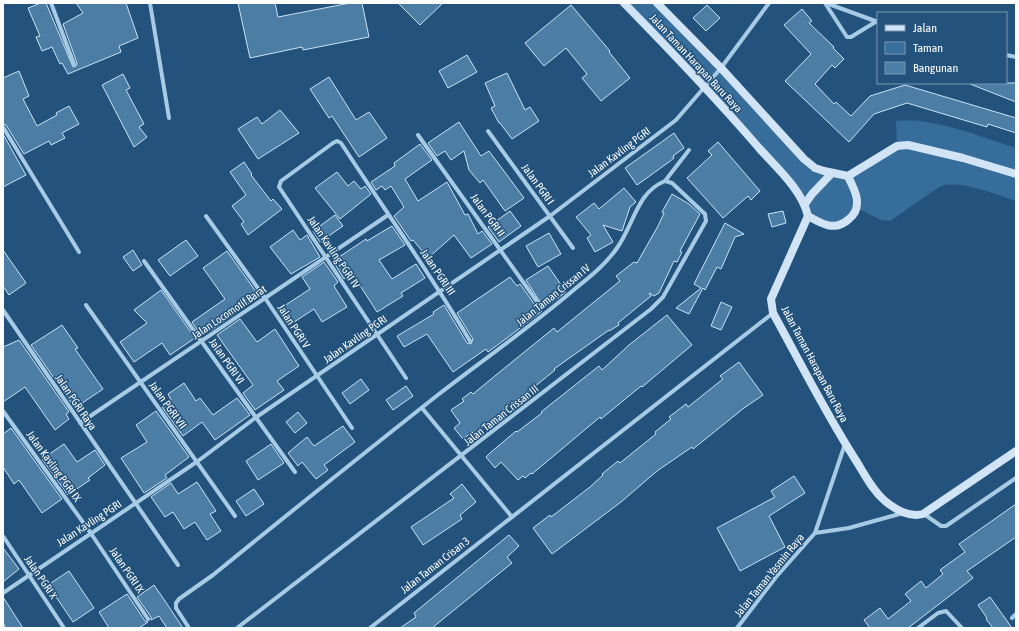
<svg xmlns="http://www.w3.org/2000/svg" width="1019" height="631" viewBox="0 0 1019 631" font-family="'Asap Condensed',sans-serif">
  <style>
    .green { fill: #376d9a }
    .building { fill: #4b7da5; stroke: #cae2f4 }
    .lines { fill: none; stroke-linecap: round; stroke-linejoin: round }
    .street { stroke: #a7cae5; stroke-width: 4 }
    .secondary { stroke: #d1e4f5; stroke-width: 8 }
    .labels { text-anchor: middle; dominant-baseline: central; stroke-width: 3; stroke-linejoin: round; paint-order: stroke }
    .street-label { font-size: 11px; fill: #fff; stroke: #23537c }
  </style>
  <rect width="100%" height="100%" fill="#23537c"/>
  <path class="green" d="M624,3H656L815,168L848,176L897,146L896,121C931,116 981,137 1016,148V201C997,195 957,178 939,187L890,221L881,220L857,208L840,225L808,216L805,204Z"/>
  <g class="building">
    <polygon points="41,3 46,3 73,67 76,66 77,63 63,24 83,13 76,3 126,3 138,38 119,46 121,52 68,74 62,63 60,64 52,47 42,51 36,37 40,36 28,8"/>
    <polygon points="238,3 275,3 278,17 350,3 362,3 369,37 303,50 302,47 250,58"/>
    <polygon points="398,3 443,3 420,25"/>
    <polygon points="571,5 610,51 609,52 630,78 601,101 582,78 587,74 566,48 544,66 525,43"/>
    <polygon points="707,5 720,18 706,31 693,18"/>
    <polygon points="802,9 812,21 809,23 834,47 833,48 844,59 835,68 832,65 815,84 834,104 836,102 851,116 870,96 905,85 1016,118 1016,133 988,124 987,127 907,103 874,114 849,142 785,81 811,54 784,25"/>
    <polygon points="467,55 477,72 448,88 439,71"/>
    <polygon points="19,71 29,96 23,99 37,126 57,115 56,113 69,106 79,124 62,133 65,138 51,145 49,141 24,154 6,125 3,124 3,78"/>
    <polygon points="507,73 525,110 530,107 539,121 512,139 500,123 499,123 491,108 495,106 485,83"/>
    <polygon points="123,74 130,88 126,90 144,124 139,127 147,137 134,147 102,85"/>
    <polygon points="329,77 356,120 369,112 387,138 359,157 332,116 329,118 310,89"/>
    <polygon points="970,83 1016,83 1016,102 970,84"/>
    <polygon points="280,110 299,133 258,159 238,129 257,117 262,124"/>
    <polygon points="459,122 481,156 489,151 524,198 505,211 483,180 480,183 469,170 464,151 451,160 445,151 437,156 428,143"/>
    <polygon points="674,133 684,148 673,156 674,158 669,162 637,185 625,168"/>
    <polygon points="3,134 26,175 3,187"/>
    <polygon points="718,142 760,191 751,200 748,196 723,218 687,178 712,155 708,151"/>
    <polygon points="420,144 432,160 405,179 418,201 447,182 465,215 468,214 478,234 482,231 492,244 471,258 454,235 428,258 413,240 411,241 394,216 404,207 391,186 385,190 382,186 376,190 371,182 395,166 394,163"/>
    <polygon points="244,162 252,174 251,175 271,201 273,199 282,209 248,235 241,224 244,222 232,206 246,195 230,172"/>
    <polygon points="337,172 348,186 354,181 361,189 365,186 371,194 340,219 315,188"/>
    <polygon points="624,188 636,202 630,207 622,231 603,225 613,242 595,252 587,238 591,235 576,217 594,203 599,209"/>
    <polygon points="672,194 689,204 700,214 680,251 682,252 677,262 674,261 659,293 654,296 649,293 651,296 618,323 619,325 609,331 609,330 554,369 555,370 527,393 526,392 474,434 472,432 463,439 454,428 460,423 451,410 464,401 462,399 471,392 473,394 496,375 554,328 557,332 620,281 616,276 634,262 637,263 658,226 664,213 662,212"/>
    <polygon points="510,211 521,226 499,242 488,227"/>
    <polygon points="783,211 786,223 772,227 768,214"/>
    <polygon points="335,215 343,226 320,242 313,231"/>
    <polygon points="725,223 744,234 735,237 721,269 717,267 705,290 703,288 689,314 676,308 701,288 694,284"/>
    <polygon points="392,226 405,245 379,260 392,279 416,264 425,278 401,293 403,296 377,312 352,273 344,279 333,261 366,239 367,241"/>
    <polygon points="293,230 300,240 307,235 320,257 291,274 270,247"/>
    <polygon points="549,233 561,254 538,267 526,246"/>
    <polygon points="186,240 198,256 170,276 158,260"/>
    <polygon points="3,250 26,283 9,295 3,286"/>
    <polygon points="133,250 142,265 133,271 123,257"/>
    <polygon points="227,251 259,296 213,329 208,331 207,329 200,334 192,322 225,299 203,268"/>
    <polygon points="324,262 338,282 334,286 347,307 322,322 314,309 288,326 278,310 310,289 302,277"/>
    <polygon points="548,266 566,292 544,308 526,280"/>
    <polygon points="510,277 517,286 520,284 538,309 542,311 507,338 488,352 486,349 453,372 427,334 404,347 397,336 434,314 433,312 444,305 467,343 471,344 473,339 457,313"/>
    <polygon points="161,290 195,338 170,355 162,343 134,362 120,342 147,323 134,310"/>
    <polygon points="721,302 732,307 721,330 711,326"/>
    <polygon points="667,315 692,345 642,387 641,386 601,419 600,417 532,474 531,473 525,478 523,476 518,480 501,462 495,468 486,457 490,453 516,431 517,432 542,413 541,412 599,366 602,370 629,345"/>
    <polygon points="240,319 257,342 275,329 299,366 277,381 284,390 255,410 243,393 253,385 217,335"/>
    <polygon points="62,325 78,348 75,349 103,389 75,408 31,345"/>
    <polygon points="19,340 69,412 66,414 69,419 55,430 25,387 3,402 3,347"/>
    <polygon points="739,362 763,395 744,408 693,449 692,447 657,471 621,502 552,554 533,528 550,515 551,517 590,487 603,475 602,474 618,461 620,463 656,434 655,432 671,419 669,417 686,404 688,407 723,379 720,376"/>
    <polygon points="361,379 369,390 350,404 342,393"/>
    <polygon points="184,383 196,401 200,398 213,415 237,398 250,415 215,440 202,422 183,436 162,407 171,400 168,394"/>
    <polygon points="406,386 413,396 393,410 386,400"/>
    <polygon points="156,411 189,457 165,475 167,478 144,493 121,458 147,442 136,425"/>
    <polygon points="298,412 307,423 295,433 286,422"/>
    <polygon points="343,426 355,442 324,465 328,470 316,479 302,462 298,466 288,453 307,437 314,446"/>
    <polygon points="11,428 62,499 42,513 19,480 14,484 3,467 3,434"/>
    <polygon points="64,444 77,462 95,450 105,465 88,478 90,480 68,495 42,459"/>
    <polygon points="271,444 284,463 258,480 246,461"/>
    <polygon points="794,476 805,493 769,516 785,547 740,571 717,528 775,497 771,491"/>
    <polygon points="197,482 216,511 210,514 221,531 207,540 195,522 184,529 173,512 165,517 151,497 171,483 178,494"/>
    <polygon points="462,484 476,502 460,515 462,519 423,545 411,527 454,498 450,494"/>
    <polygon points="254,489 264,504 246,516 236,501"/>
    <polygon points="1016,504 1016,537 967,571 973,578 908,628 870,628 864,620 880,608 888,619 911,601 905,594 921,581 926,588 943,574 940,570 965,552 959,544"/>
    <polygon points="509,535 519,546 507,557 512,563 432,628 400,628 416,617 414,613"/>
    <polygon points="3,548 19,569 3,582"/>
    <polygon points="69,571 94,608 73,622 48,585"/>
    <polygon points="154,585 165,601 183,628 167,628 159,616 151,620 151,617 137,597"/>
    <polygon points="127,594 145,621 148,622 139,628 109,628 99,612"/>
    <polygon points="3,597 23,628 6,628 3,623"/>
    <polygon points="990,597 1012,628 993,628 986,619 987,618 978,605"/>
  </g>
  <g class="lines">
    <g class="street">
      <polyline points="51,3 74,64"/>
      <polyline points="150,3 169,118"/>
      <polyline points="825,3 847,37 851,37 877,21"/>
      <polyline points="826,3 878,22"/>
      <polyline points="1006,55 1016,57"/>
      <polyline points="3,127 79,252"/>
      <polyline points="488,131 573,248"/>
      <polyline points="418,135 541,307"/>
      <polyline points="665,181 689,150"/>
      <polyline points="206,216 265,298 352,428"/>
      <polyline points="144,261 295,472"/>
      <polyline points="86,305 235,516"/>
      <polyline points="3,310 178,565"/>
      <path d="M406,378L279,187L281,181L333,143L337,141L341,143C384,209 430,273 470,341"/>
      <polyline points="422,408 512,517"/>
      <polyline points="3,411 90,532 148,619"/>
      <polyline points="80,423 388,215"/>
      <polyline points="924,514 941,526 946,526 1016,478"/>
      <polyline points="815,533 849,528 903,513"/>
      <polyline points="3,536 64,628"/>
      <polyline points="3,593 198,461 255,418 550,216 676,120 721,68 769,3"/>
      <polyline points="1012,618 1016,614"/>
      <path d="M189,628L176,608V603L179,599L213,575C288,514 363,454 439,394C484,359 532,326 576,288C591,276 606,264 617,248C634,224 637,192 665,181L672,183L705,214L706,221L663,297L651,309L237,628"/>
      <polyline points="370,628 773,313"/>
      <polyline points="737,628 776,577 815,533 845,444"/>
      <polyline points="918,628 938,613 946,611 962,628"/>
    </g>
    <g class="secondary">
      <path d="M624,3C670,50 716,98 759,148C777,168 802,190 808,216L771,299L773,313C800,362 825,412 855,459C864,473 872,490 885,501C896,510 909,518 923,514L1016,451"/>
      <polyline points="657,3 721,68 804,159 815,168 824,171 848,176 897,146 908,145 963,158 1016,174"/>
      <polyline points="805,204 812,194 832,173"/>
      <path d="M808,216C822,224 835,232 849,219C854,215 857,210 857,203C858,194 851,184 848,176"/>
    </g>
  </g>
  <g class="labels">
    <g class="street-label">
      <text transform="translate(696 63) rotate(47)">Jalan Taman Harapan Baru Raya</text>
      <text transform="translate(619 152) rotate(-37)">Jalan Kavling PGRI</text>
      <text transform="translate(538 184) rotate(54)">Jalan PGRI I</text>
      <text transform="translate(488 215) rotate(54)">Jalan PGRI II</text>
      <text transform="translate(334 252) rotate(56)">Jalan Kavling PGRI IV</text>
      <text transform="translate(438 272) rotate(56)">Jalan PGRI III</text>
      <text transform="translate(553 295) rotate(-39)">Jalan Taman Crissan IV</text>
      <text transform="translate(229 312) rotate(-34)">Jalan Locomotif Barat</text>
      <text transform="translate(294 326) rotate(57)">Jalan PGRI V</text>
      <text transform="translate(355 339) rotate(-35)">Jalan Kavling PGRI</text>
      <text transform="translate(227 361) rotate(55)">Jalan PGRI VI</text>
      <text transform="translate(815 364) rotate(62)">Jalan Taman Harapan Baru Raya</text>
      <text transform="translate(76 402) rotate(56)">Jalan PGRI Raya</text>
      <text transform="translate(168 405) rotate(54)">Jalan PGRI VII</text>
      <text transform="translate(501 415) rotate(-38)">Jalan Taman Crissan III</text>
      <text transform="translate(54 466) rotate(54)">Jalan Kavling PGRI IX</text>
      <text transform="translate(89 523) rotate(-33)">Jalan Kavling PGRI</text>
      <text transform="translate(435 565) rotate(-38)">Jalan Taman Crisan 3</text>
      <text transform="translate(127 570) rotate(56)">Jalan PGRI IX</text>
      <text transform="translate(769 575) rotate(-51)">Jalan Taman Yasmin Raya</text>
      <text transform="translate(41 577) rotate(56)">Jalan PGRI X</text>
    </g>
  </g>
  <rect width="1019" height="631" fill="none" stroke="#ffffff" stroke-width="8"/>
  <rect x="877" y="12" width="130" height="72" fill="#23537c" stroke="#7b98b0"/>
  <rect x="885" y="25" width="20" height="6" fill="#d1e4f5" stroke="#7b98b0"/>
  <text x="913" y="32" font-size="12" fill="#ffffff">Jalan</text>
  <rect x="885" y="42" width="20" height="12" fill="#376d9a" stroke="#7b98b0"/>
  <text x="913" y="52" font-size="12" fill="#ffffff">Taman</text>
  <rect x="885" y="62" width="20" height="12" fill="#4b7da5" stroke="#7b98b0"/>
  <text x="913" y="72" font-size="12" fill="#ffffff">Bangunan</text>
</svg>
